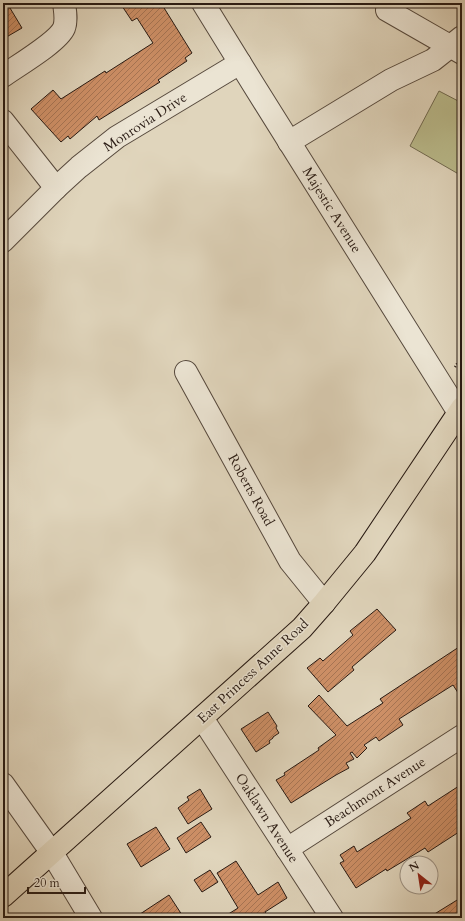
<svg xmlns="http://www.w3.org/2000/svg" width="465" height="921" viewBox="0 0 465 921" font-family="Cardo,serif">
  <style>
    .pitch { fill: #babb8c; stroke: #716a50 }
    .building { fill: url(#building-hatch); stroke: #281a13 }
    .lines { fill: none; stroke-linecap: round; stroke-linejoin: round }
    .minor-casing { stroke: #56493d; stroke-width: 24 }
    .major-casing { stroke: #281a13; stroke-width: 24 }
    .path { stroke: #281a13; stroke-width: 2.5; stroke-dasharray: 1 2; stroke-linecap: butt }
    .minor { stroke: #ebe4d3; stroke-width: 22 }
    .major { stroke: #e0d5bc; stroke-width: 22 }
    .labels { text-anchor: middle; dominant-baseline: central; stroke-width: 3; stroke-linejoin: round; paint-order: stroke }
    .street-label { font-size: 14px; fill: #281a13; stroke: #ebe4d3 }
  </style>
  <defs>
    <pattern id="building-hatch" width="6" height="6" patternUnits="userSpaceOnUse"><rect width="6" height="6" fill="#ce9067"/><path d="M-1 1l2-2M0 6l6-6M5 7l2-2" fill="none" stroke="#a77554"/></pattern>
  </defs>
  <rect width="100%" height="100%" fill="#e0d5bc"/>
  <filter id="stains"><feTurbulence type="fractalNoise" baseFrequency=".005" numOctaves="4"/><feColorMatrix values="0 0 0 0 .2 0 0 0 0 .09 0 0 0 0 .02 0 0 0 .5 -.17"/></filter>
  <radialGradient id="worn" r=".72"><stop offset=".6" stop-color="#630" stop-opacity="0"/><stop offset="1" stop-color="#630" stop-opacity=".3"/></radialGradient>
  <polygon class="pitch" points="439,91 462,103 462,176 410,146"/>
  <g class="building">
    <polygon points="3,3 7,3 22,28 3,39"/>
    <polygon points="120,3 161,3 192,53 185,58 187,61 158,80 160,82 99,120 97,116 70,139 68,136 61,142 31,109 53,90 61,99 105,71 106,73 153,43 137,18 132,21"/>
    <polygon points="377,609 396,630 352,667 354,670 328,692 307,668 320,658 323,661 353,635 350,631"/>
    <polygon points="462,645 462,699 453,685 399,719 403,725 379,741 376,737 364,745 367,748 357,758 352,752 350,753 354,759 346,763 349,768 336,775 291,803 276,780 285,775 284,773 319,750 318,748 336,735 308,706 319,695 347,726 383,703 380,699"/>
    <polygon points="268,712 277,726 276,728 279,733 273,737 273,738 269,741 270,743 256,752 241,729"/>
    <polygon points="462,784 462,830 428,852 425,848 387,871 386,869 356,888 340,863 344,861 340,855 354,846 357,852 411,818 407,813 425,801 428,806"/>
    <polygon points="200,789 212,809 188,824 178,808 189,800 187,797"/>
    <polygon points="201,822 211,837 186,853 177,838"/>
    <polygon points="156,827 170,849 141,867 127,844"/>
    <polygon points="236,861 258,895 278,882 287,898 265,912 269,918 222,918 238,908 217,873"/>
    <polygon points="210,870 218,882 202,892 194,880"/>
    <polygon points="169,895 184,918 134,918"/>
    <polygon points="462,897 462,918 428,918"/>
  </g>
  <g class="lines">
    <g class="minor-casing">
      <g id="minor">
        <polyline points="203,3 253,84 459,413 462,415"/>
        <polyline points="387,10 462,53"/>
        <path d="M3,76C17,66 58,42 64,28C67,20 65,11 64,3"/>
        <polyline points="3,121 56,188"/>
        <polyline points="289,142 391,80 433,60 462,37"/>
        <polyline points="3,241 56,188 79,167 117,137 240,63"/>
        <polyline points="186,372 290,561 324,603"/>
        <polyline points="202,718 332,918"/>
        <polyline points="3,784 52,853 91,918"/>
        <polyline points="287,849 462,736"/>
      </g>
    </g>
    <g class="major-casing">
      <polyline id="major" points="3,896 302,628 324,603 365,553 462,408"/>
    </g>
    <polyline class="path" points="455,367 462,356"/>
    <use href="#minor" class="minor"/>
    <use href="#major" class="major"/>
  </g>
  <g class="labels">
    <g class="street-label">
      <text transform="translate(145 122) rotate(-33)">Monrovia Drive</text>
      <text transform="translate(332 210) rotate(58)">Majestic Avenue</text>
      <text transform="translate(251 490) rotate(61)">Roberts Road</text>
      <text transform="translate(253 671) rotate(-43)">East Princess Anne Road</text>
      <text transform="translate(375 792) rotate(-33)">Beachmont Avenue</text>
      <text transform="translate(267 818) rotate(57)">Oaklawn Avenue</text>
    </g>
  </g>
  <rect width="465" height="921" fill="none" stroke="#e0d5bc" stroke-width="16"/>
  <rect x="4" y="4" width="457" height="913" fill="none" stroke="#281a13" stroke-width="2"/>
  <rect x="8" y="8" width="449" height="905" fill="none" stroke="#281a13"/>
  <g transform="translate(419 875) rotate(330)"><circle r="19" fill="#ebe4d3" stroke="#9d9386"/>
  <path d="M0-3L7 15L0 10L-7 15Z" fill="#8f2418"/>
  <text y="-6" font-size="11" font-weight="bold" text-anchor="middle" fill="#281a13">N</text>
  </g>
  <path d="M28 887v6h57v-6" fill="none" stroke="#281a13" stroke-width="2"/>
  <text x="34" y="887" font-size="12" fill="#281a13" stroke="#ebe4d3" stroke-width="3" paint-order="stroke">20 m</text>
  <rect width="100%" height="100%" filter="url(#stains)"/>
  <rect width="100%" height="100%" fill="url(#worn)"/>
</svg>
